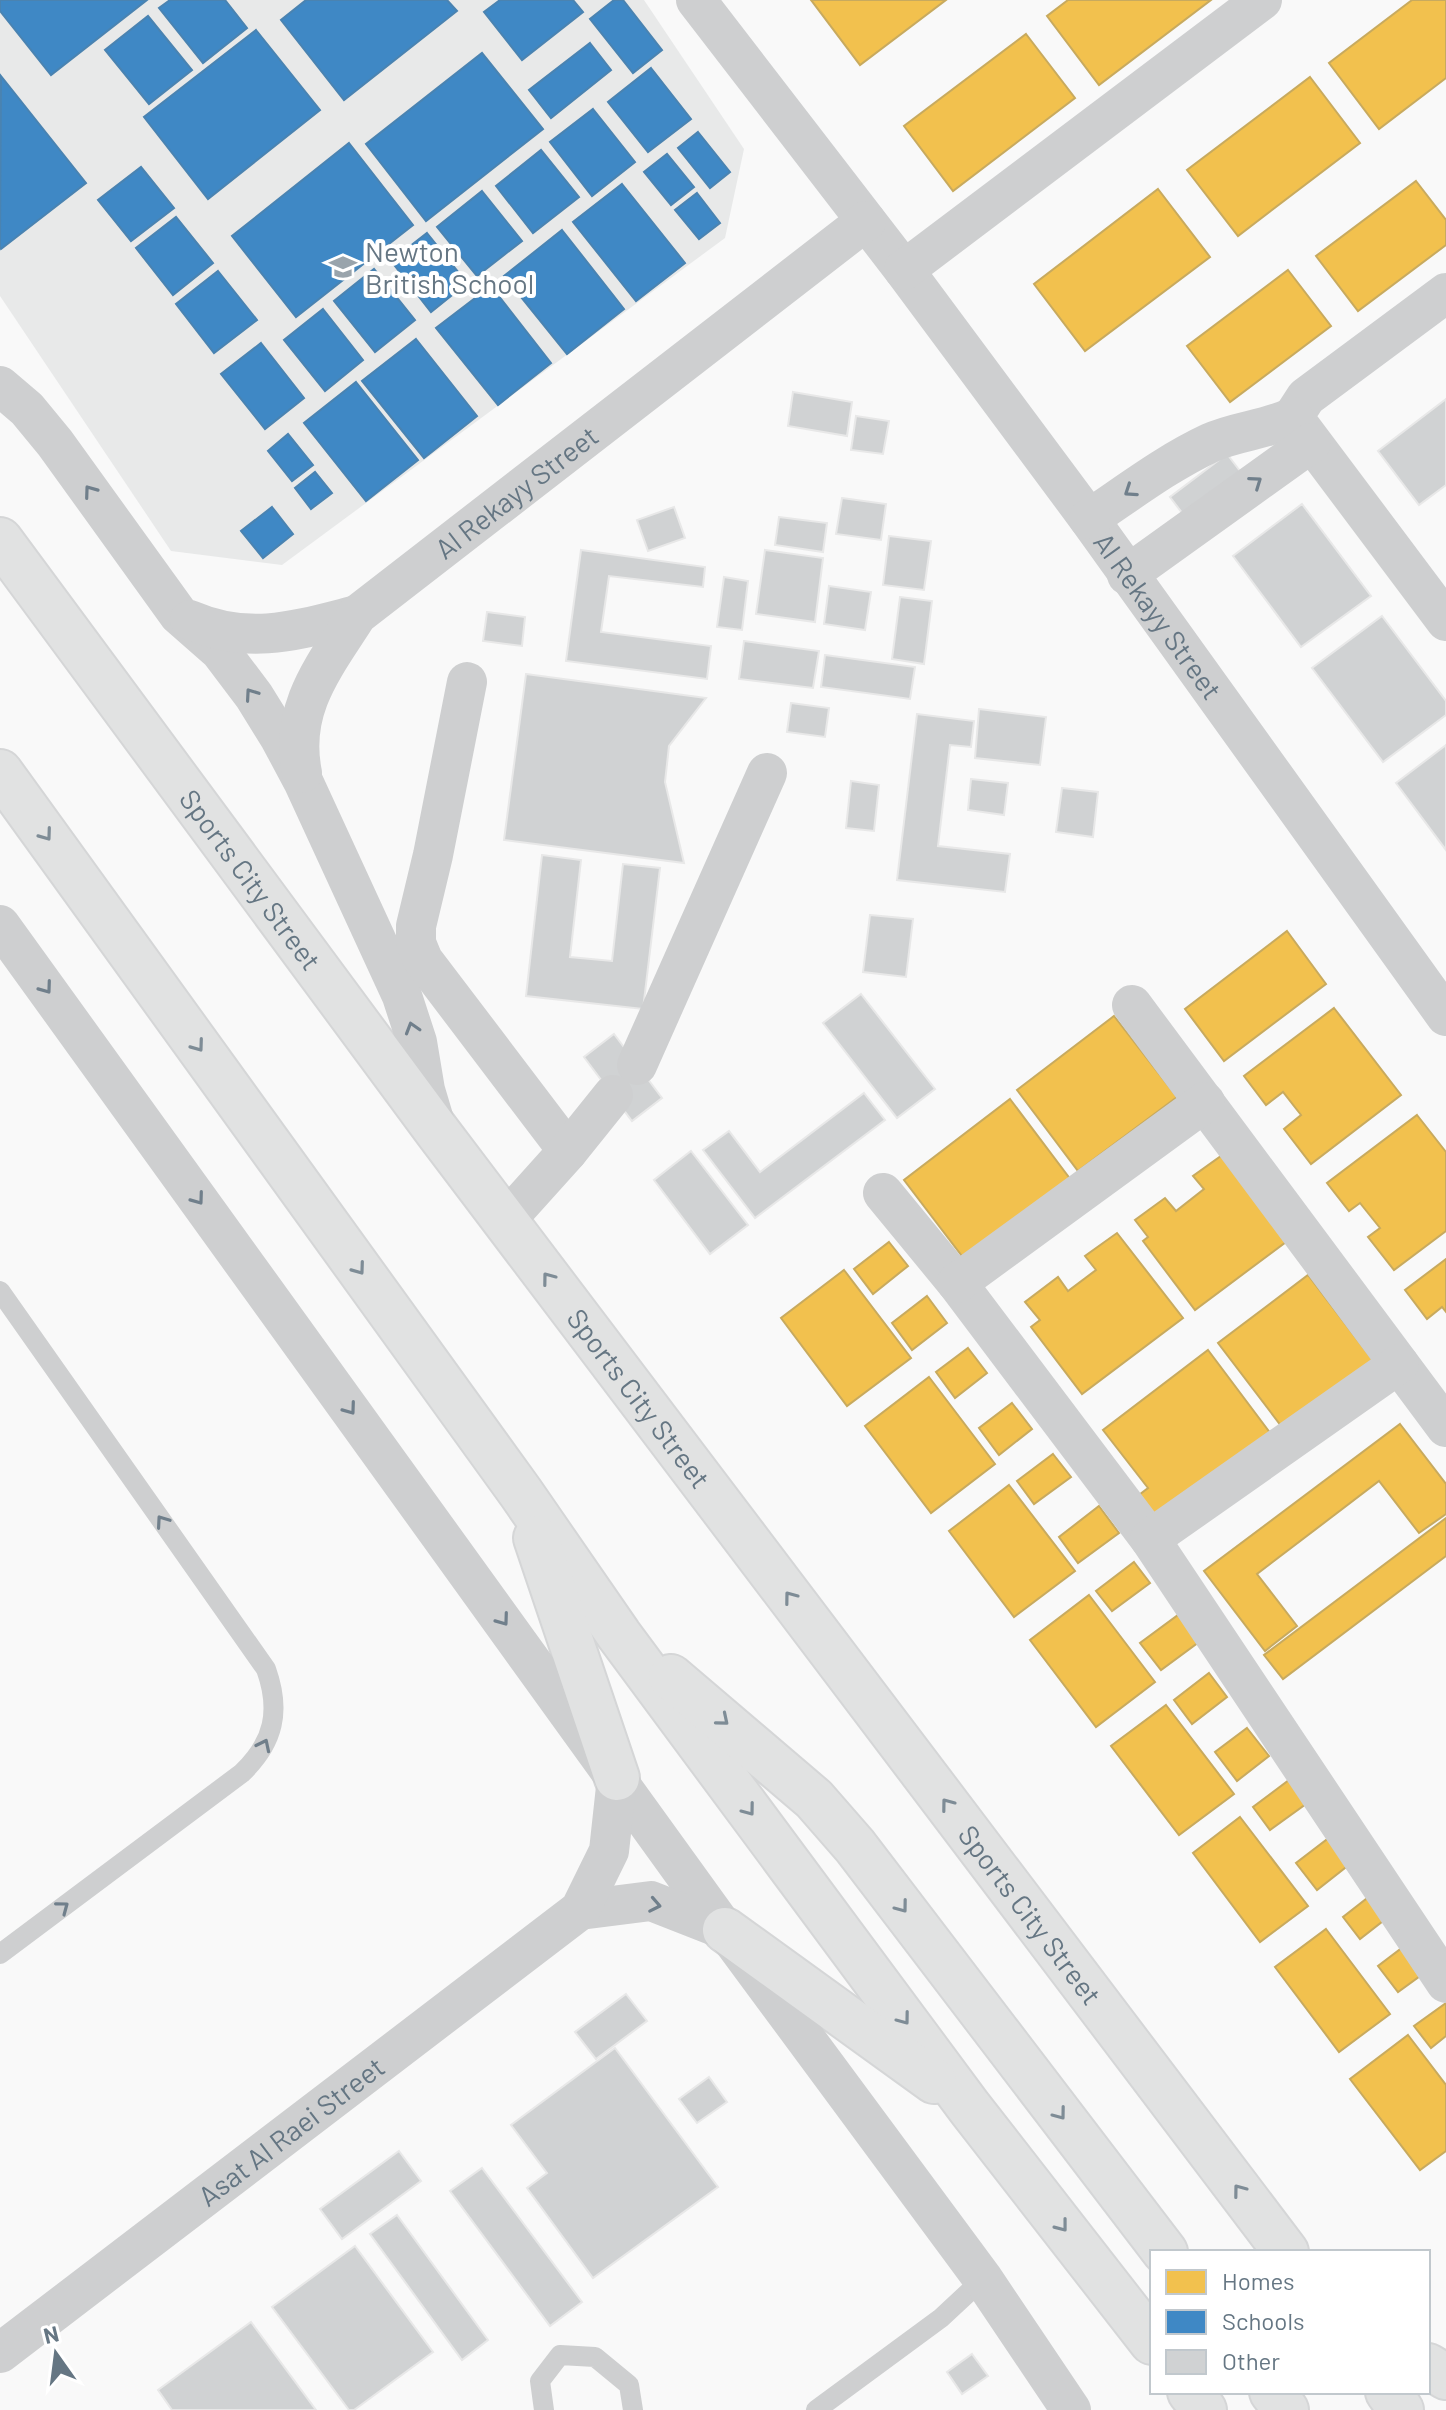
<svg xmlns="http://www.w3.org/2000/svg" width="1446" height="2410" viewBox="0 0 1446 2410" font-family="Barlow,sans-serif">
  <style>
    .built { fill: #e8e9e9 }
    .homes { fill: #f2c14e; stroke: #c8aa5e; stroke-width: 2 }
    .schools { fill: #3f88c5; stroke: #4a83b1; stroke-width: 2 }
    .building { fill: #d0d2d3; stroke: #e8e8e8; stroke-width: 2 }
    .lines { fill: none; stroke-linecap: round; stroke-linejoin: round }
    .secondary-casing { stroke: #d5d6d7; stroke-width: 48 }
    .lane { stroke: #cecfd0; stroke-width: 20 }
    .street { stroke: #cecfd0; stroke-width: 40 }
    .secondary { stroke: #e1e2e2; stroke-width: 44 }
    .oneway { stroke: #707f8b }
    .oneway2 { stroke: #7e8c96 }
    .labels { text-anchor: middle; dominant-baseline: central; stroke-width: 8; stroke-linejoin: round; paint-order: stroke }
    .poi-label { font-size: 28px; fill: #657683; stroke: #fff; text-anchor: start }
    .street-label { font-size: 28px; fill: #657683; stroke: #fff }
  </style>
  <rect width="100%" height="100%" fill="#f9f9f9"/>
  <polygon class="built" points="0,0 644,0 744,149 725,238 282,565 171,551 0,296"/>
  <g class="homes">
    <polygon points="811,0 946,0 860,65"/>
    <polygon points="1068,0 1211,0 1099,85 1047,16"/>
    <polygon points="1412,0 1446,0 1446,78 1379,129 1329,63"/>
    <polygon points="1026,34 1075,98 953,191 904,126"/>
    <polygon points="1310,77 1360,143 1238,236 1187,170"/>
    <polygon points="1416,181 1446,220 1446,245 1358,311 1316,256"/>
    <polygon points="1158,189 1210,257 1085,351 1034,284"/>
    <polygon points="1288,270 1331,326 1230,402 1187,346"/>
    <polygon points="1287,931 1326,984 1224,1061 1185,1009"/>
    <polygon points="1334,1008 1401,1095 1311,1164 1284,1129 1301,1115 1283,1092 1266,1105 1244,1076"/>
    <polygon points="1114,1016 1177,1097 1078,1171 1017,1090"/>
    <polygon points="1010,1099 1071,1180 965,1260 904,1180"/>
    <polygon points="1417,1115 1446,1152 1446,1231 1394,1270 1368,1237 1380,1228 1360,1203 1349,1211 1327,1183"/>
    <polygon points="1221,1156 1286,1242 1195,1310 1143,1241 1148,1237 1135,1220 1165,1198 1176,1211 1204,1189 1193,1176"/>
    <polygon points="1117,1233 1183,1318 1082,1394 1031,1327 1040,1320 1025,1302 1058,1277 1068,1291 1096,1270 1085,1256"/>
    <polygon points="889,1242 908,1266 873,1294 854,1269"/>
    <polygon points="1446,1259 1446,1312 1442,1307 1427,1319 1405,1290"/>
    <polygon points="844,1270 911,1358 847,1406 781,1318"/>
    <polygon points="1308,1275 1375,1363 1285,1431 1218,1343"/>
    <polygon points="927,1296 947,1323 912,1350 892,1323"/>
    <polygon points="968,1348 987,1373 955,1398 936,1372"/>
    <polygon points="1208,1350 1274,1438 1161,1523 1139,1495 1148,1488 1103,1430"/>
    <polygon points="929,1377 995,1464 931,1513 865,1426"/>
    <polygon points="1012,1403 1032,1429 999,1455 979,1428"/>
    <polygon points="1400,1424 1446,1484 1446,1514 1419,1533 1379,1481 1257,1574 1297,1626 1265,1651 1204,1571"/>
    <polygon points="1053,1454 1071,1477 1034,1504 1017,1481"/>
    <polygon points="1009,1485 1075,1571 1014,1617 949,1531"/>
    <polygon points="1099,1506 1119,1533 1078,1563 1059,1537"/>
    <polygon points="1446,1518 1446,1556 1283,1679 1264,1655"/>
    <polygon points="1134,1562 1150,1583 1112,1611 1096,1591"/>
    <polygon points="1089,1595 1155,1682 1096,1727 1030,1640"/>
    <polygon points="1178,1615 1199,1642 1161,1670 1140,1643"/>
    <polygon points="1209,1673 1227,1697 1192,1724 1174,1700"/>
    <polygon points="1166,1705 1234,1794 1179,1835 1111,1746"/>
    <polygon points="1247,1728 1269,1756 1237,1781 1215,1752"/>
    <polygon points="1289,1780 1306,1804 1270,1830 1253,1807"/>
    <polygon points="1240,1817 1308,1906 1260,1942 1193,1853"/>
    <polygon points="1330,1837 1350,1864 1317,1890 1296,1863"/>
    <polygon points="1375,1892 1392,1914 1360,1939 1343,1917"/>
    <polygon points="1326,1929 1390,2014 1339,2052 1275,1967"/>
    <polygon points="1407,1944 1427,1971 1398,1992 1378,1966"/>
    <polygon points="1446,2003 1446,2036 1431,2048 1414,2026"/>
    <polygon points="1408,2035 1446,2085 1446,2151 1420,2170 1350,2079"/>
  </g>
  <g class="schools">
    <polygon points="0,0 147,0 51,75 0,11"/>
    <polygon points="170,0 225,0 247,28 203,63 159,8"/>
    <polygon points="306,0 447,0 457,11 344,100 281,20"/>
    <polygon points="500,0 573,0 583,12 522,60 484,12"/>
    <polygon points="614,0 623,0 662,50 633,73 590,19"/>
    <polygon points="148,16 192,70 149,104 105,50"/>
    <polygon points="256,30 320,110 208,199 144,117"/>
    <polygon points="590,43 611,70 551,118 529,90"/>
    <polygon points="482,53 543,129 426,221 366,144"/>
    <polygon points="651,68 691,119 648,152 608,102"/>
    <polygon points="1,76 86,183 1,249 0,247"/>
    <polygon points="593,109 635,162 592,196 550,142"/>
    <polygon points="698,132 730,172 710,188 678,148"/>
    <polygon points="349,143 413,225 296,317 232,236"/>
    <polygon points="541,150 579,197 533,233 496,186"/>
    <polygon points="667,154 694,187 671,205 644,172"/>
    <polygon points="141,167 174,208 131,241 98,200"/>
    <polygon points="622,184 685,263 636,301 573,222"/>
    <polygon points="482,191 522,241 477,276 437,227"/>
    <polygon points="697,193 720,223 699,239 675,210"/>
    <polygon points="176,217 213,263 173,295 136,248"/>
    <polygon points="562,230 624,309 567,354 504,276"/>
    <polygon points="427,233 467,283 431,312 391,261"/>
    <polygon points="374,269 415,320 375,352 334,301"/>
    <polygon points="218,271 257,320 214,353 176,304"/>
    <polygon points="491,286 551,363 498,405 436,328"/>
    <polygon points="323,309 363,360 325,391 284,340"/>
    <polygon points="416,339 477,416 424,458 362,381"/>
    <polygon points="261,343 304,398 265,429 221,374"/>
    <polygon points="356,382 418,460 366,501 304,423"/>
    <polygon points="288,434 313,465 292,481 268,451"/>
    <polygon points="315,472 332,493 311,509 295,488"/>
    <polygon points="272,507 293,534 263,558 241,531"/>
  </g>
  <g class="building">
    <polygon points="793,392 852,402 847,436 788,426"/>
    <polygon points="1446,399 1446,485 1419,505 1378,451"/>
    <polygon points="856,416 889,421 883,454 851,450"/>
    <polygon points="1227,454 1243,475 1186,518 1170,497"/>
    <polygon points="842,498 886,504 881,540 836,534"/>
    <polygon points="1302,504 1371,596 1301,647 1233,556"/>
    <polygon points="674,507 685,538 648,551 637,520"/>
    <polygon points="779,517 827,523 823,552 775,545"/>
    <polygon points="889,536 931,541 924,590 883,585"/>
    <polygon points="581,550 705,567 703,587 609,576 601,632 711,646 707,679 566,661"/>
    <polygon points="765,550 823,558 815,622 756,614"/>
    <polygon points="724,577 748,581 742,630 717,627"/>
    <polygon points="829,586 871,592 865,630 824,624"/>
    <polygon points="900,597 932,601 924,664 892,659"/>
    <polygon points="487,612 525,617 522,646 483,641"/>
    <polygon points="1382,616 1446,701 1446,715 1383,762 1312,668"/>
    <polygon points="744,641 819,651 813,688 739,679"/>
    <polygon points="825,655 915,667 910,699 821,687"/>
    <polygon points="526,674 706,698 669,746 665,782 684,863 504,840"/>
    <polygon points="791,703 829,708 825,737 787,732"/>
    <polygon points="979,709 1046,717 1040,765 975,758"/>
    <polygon points="917,714 974,721 971,747 950,745 938,846 1010,854 1005,892 897,880"/>
    <polygon points="1446,745 1446,850 1396,783"/>
    <polygon points="971,779 1008,783 1004,815 968,810"/>
    <polygon points="851,781 879,785 874,831 846,828"/>
    <polygon points="1062,788 1098,792 1093,837 1056,832"/>
    <polygon points="542,855 581,860 570,957 612,961 623,864 660,868 643,1009 526,996"/>
    <polygon points="870,915 913,919 906,977 863,972"/>
    <polygon points="861,994 935,1089 897,1118 823,1023"/>
    <polygon points="614,1034 662,1098 632,1121 584,1057"/>
    <polygon points="864,1093 885,1120 755,1218 703,1150 729,1131 760,1172"/>
    <polygon points="691,1151 748,1225 710,1254 654,1180"/>
    <polygon points="626,1994 647,2021 596,2059 575,2032"/>
    <polygon points="615,2048 718,2187 593,2278 527,2188 547,2173 511,2125"/>
    <polygon points="709,2077 727,2102 697,2123 679,2099"/>
    <polygon points="399,2151 421,2181 342,2239 320,2209"/>
    <polygon points="482,2168 582,2302 550,2326 450,2191"/>
    <polygon points="397,2215 488,2340 462,2360 370,2234"/>
    <polygon points="355,2246 433,2352 354,2410 349,2410 272,2307"/>
    <polygon points="251,2322 316,2410 172,2410 158,2390"/>
    <polygon points="972,2354 988,2376 962,2394 947,2372"/>
  </g>
  <g class="lines">
    <g class="secondary-casing">
      <g id="secondary">
        <path id="s4" d="M0,540L437,1131L1286,2252"/>
        <polyline points="0,772 521,1493 619,1635 969,2107 1152,2342"/>
        <polyline points="536,1538 617,1778"/>
        <polyline points="671,1677 814,1799 855,1846 1165,2252"/>
        <polyline points="725,1930 934,2081"/>
        <polyline points="1428,2366 1446,2377"/>
        <polyline points="1190,2392 1204,2410"/>
        <polyline points="1272,2392 1286,2410"/>
        <polyline points="1388,2392 1401,2410"/>
      </g>
    </g>
    <g class="lane">
      <path d="M0,1291L266,1669C281,1711 274,1742 242,1773L0,1954"/>
      <polyline points="544,2410 540,2381 560,2355 595,2357 629,2385 633,2410"/>
      <polyline points="816,2410 941,2318 983,2279"/>
    </g>
    <g class="street">
      <path id="s1" d="M696,0L904,270L1089,519L1446,1016"/>
      <polyline points="904,270 1262,0"/>
      <polyline points="1446,293 1306,397 1293,417 1446,621"/>
      <polyline points="0,386 27,409 55,443 179,615 220,651 254,696 280,738 303,781 402,996 417,1042 425,1090 436,1127"/>
      <path d="M1089,519C1128,493 1167,463 1210,443C1236,431 1266,430 1293,417"/>
      <polyline points="1127,575 1311,443"/>
      <path d="M190,620C250,646 298,630 357,615"/>
      <polyline points="467,682 433,855 416,926 416,943 423,960 568,1151"/>
      <path id="s2" d="M302,773C289,708 324,667 357,615L866,221"/>
      <polyline points="0,925 725,1930 983,2279 1071,2410"/>
      <polyline points="1132,1005 1446,1427"/>
      <polyline points="637,1065 767,773"/>
      <polyline points="883,1193 957,1283 1150,1539"/>
      <polyline points="505,1221 568,1151 613,1095"/>
      <polyline points="957,1283 1205,1102"/>
      <polyline points="1399,1364 1150,1539 1446,1983"/>
      <polyline points="580,1910 651,1901 725,1930"/>
      <path id="s3" d="M0,2353L580,1910L609,1851L617,1778"/>
    </g>
    <use href="#secondary" class="secondary"/>
  </g>
  <defs><path id="oneway-chevron" d="M-2-3.5L2.5 0L-2 3.5" fill="none" stroke-width="1.6" stroke-linecap="round" stroke-linejoin="round" transform="scale(2)"/></defs>
  <g class="oneway">
    <use href="#oneway-chevron" transform="translate(1256 482) rotate(-35)"/>
    <use href="#oneway-chevron" transform="translate(90 491) rotate(-126)"/>
    <use href="#oneway-chevron" transform="translate(1130 491) rotate(146)"/>
    <use href="#oneway-chevron" transform="translate(251 694) rotate(-125)"/>
    <use href="#oneway-chevron" transform="translate(46 988) rotate(54)"/>
    <use href="#oneway-chevron" transform="translate(412 1028) rotate(-107)"/>
    <use href="#oneway-chevron" transform="translate(198 1199) rotate(54)"/>
    <use href="#oneway-chevron" transform="translate(350 1409) rotate(54)"/>
    <use href="#oneway-chevron" transform="translate(162 1521) rotate(-125)"/>
    <use href="#oneway-chevron" transform="translate(503 1620) rotate(54)"/>
    <use href="#oneway-chevron" transform="translate(264 1745) rotate(-64)"/>
    <use href="#oneway-chevron" transform="translate(655 1905) rotate(11)"/>
    <use href="#oneway-chevron" transform="translate(63 1907) rotate(-37)"/>
  </g>
  <g class="oneway2">
    <use href="#oneway-chevron" transform="translate(46 835) rotate(54)"/>
    <use href="#oneway-chevron" transform="translate(198 1046) rotate(54)"/>
    <use href="#oneway-chevron" transform="translate(359 1269) rotate(54)"/>
    <use href="#oneway-chevron" transform="translate(548 1278) rotate(-127)"/>
    <use href="#oneway-chevron" transform="translate(790 1597) rotate(-127)"/>
    <use href="#oneway-chevron" transform="translate(723 1720) rotate(40)"/>
    <use href="#oneway-chevron" transform="translate(947 1804) rotate(-127)"/>
    <use href="#oneway-chevron" transform="translate(749 1810) rotate(53)"/>
    <use href="#oneway-chevron" transform="translate(902 1907) rotate(53)"/>
    <use href="#oneway-chevron" transform="translate(904 2019) rotate(53)"/>
    <use href="#oneway-chevron" transform="translate(1060 2114) rotate(53)"/>
    <use href="#oneway-chevron" transform="translate(1239 2190) rotate(-127)"/>
    <use href="#oneway-chevron" transform="translate(1062 2226) rotate(52)"/>
  </g>
  <defs>
    <g id="school-bare" transform="scale(2.16)"><path d="M0-5L7-2L0 1L-7-2ZM-4 1L0 2.5L4 1V4Q0 6-4 4Z" fill="#99a4ac" stroke="#fff" stroke-width="2.5" paint-order="stroke"/></g>
  </defs>
  <g fill-rule="evenodd">
    <use href="#school-bare" x="343" y="267"/>
  </g>
  <g class="labels">
    <g class="poi-label">
      <text x="365" y="251">Newton<tspan x="365" dy="32">British School</tspan></text>
    </g>
    <g class="street-label">
      <text stroke="none"><textPath href="#s2" startOffset="374">Al Rekayy Street</textPath></text>
      <text stroke="none"><textPath href="#s1" startOffset="770">Al Rekayy Street</textPath></text>
      <text stroke="none"><textPath href="#s4" startOffset="422">Sports City Street</textPath></text>
      <text stroke="none"><textPath href="#s4" startOffset="1070">Sports City Street</textPath></text>
      <text stroke="none"><textPath href="#s4" startOffset="1718">Sports City Street</textPath></text>
      <text stroke="none"><textPath href="#s3" startOffset="366">Asat Al Raei Street</textPath></text>
    </g>
  </g>
  <rect x="1150" y="2250" width="280" height="144" fill="#ffffff" stroke="#c1c8cd" stroke-width="2"/>
  <rect x="1166" y="2270" width="40" height="24" fill="#f2c14e" stroke="#c1c8cd" stroke-width="2"/>
  <text x="1222" y="2290" font-size="24" fill="#657683">Homes</text>
  <rect x="1166" y="2310" width="40" height="24" fill="#3f88c5" stroke="#c1c8cd" stroke-width="2"/>
  <text x="1222" y="2330" font-size="24" fill="#657683">Schools</text>
  <rect x="1166" y="2350" width="40" height="24" fill="#d0d2d3" stroke="#c1c8cd" stroke-width="2"/>
  <text x="1222" y="2370" font-size="24" fill="#657683">Other</text>
  <g transform="translate(56 2354) rotate(346)" stroke="#ffffff" stroke-width="6" paint-order="stroke">
  <path d="M0-6L14 30L0 20L-14 30Z" fill="#657683"/>
  <text y="-12" font-size="22" font-weight="bold" text-anchor="middle" fill="#657683">N</text>
  </g>
</svg>
